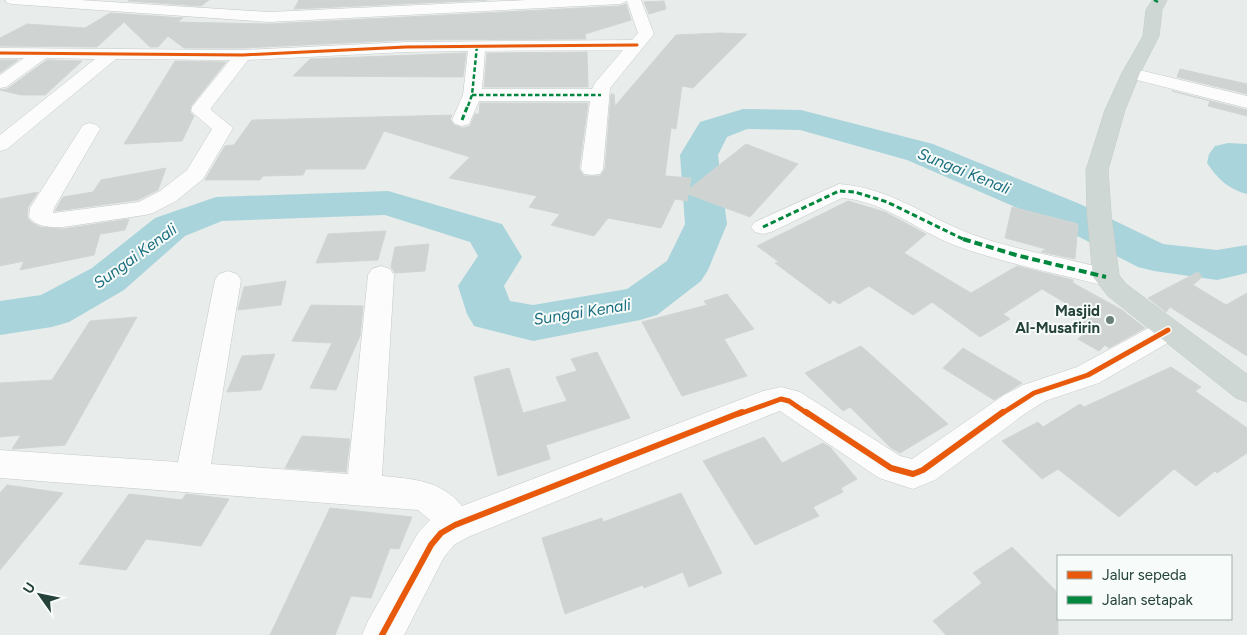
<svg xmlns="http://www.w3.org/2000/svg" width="1247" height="635" viewBox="0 0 1247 635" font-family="Figtree,sans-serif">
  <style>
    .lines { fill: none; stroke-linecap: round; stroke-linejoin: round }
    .river { fill: #a9d4db; fill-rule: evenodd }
    .building { fill: #cfd4d2; stroke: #d1d6d4 }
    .minor-casing { stroke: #c5cac8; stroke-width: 1 }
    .major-casing { stroke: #c3ccc9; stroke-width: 1 }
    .minor { fill: #fcfcfc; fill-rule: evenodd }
    .major { fill: #cfd7d5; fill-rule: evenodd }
    .quiet-far2 { stroke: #00873e; stroke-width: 2.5; stroke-dasharray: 4.5 2.5; stroke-linecap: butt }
    .quiet-far1 { stroke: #00873e; stroke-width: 3; stroke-dasharray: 5.5 3; stroke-linecap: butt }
    .quiet { stroke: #00873e; stroke-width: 4; stroke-dasharray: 8 4; stroke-linecap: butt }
    .cycleway-far2-casing { stroke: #f7fbf9; stroke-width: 5 }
    .cycleway-far1-casing { stroke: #f7fbf9; stroke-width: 8 }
    .cycleway-casing { stroke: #f7fbf9; stroke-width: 9 }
    .cycleway-far2 { stroke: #e8590c; stroke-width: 3 }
    .cycleway-far1 { stroke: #e8590c; stroke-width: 5 }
    .cycleway { stroke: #e8590c; stroke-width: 6 }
    .poi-dot { fill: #697e78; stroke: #f7fbf9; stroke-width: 2 }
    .labels { text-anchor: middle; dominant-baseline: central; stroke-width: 4; stroke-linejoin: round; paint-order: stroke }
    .poi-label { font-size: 15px; font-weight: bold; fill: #24423a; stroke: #f7fbf9; text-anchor: end }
    .water-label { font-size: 16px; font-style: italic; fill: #1c6f80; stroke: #f7fbf9 }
  </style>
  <rect width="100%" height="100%" fill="#e8edeb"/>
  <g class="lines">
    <g class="river">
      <polygon points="743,109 801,110 933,144 1080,204 1163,244 1217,250 1247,245 1247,273 1217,280 1154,271 1138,267 1050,222 907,160 800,130 747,129 727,137 718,155 727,224 708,270 701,281 657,315 640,320 533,341 474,326 467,314 458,286 478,256 470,242 385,215 222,221 185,236 124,290 69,322 52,327 0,335 0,301 41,295 92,268 155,218 216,197 388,191 502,224 522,257 504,286 510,301 533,305 627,289 667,261 685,224 680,155 700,122"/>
      <path d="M1228,143L1247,144V194C1228,189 1218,179 1207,163L1209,154L1215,146Z"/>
    </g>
  </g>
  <g class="building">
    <polygon points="130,0 209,0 201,6 128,1"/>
    <polygon points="299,0 487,0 294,9"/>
    <polygon points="664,1 666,9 649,14 644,2"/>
    <polygon points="626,4 631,20 585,34 586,39 406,40 243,48 184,48 168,36 158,47 150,47 124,22 97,47 0,46 0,38 27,24 85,28 110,13 183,18 177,22 269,24 620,6"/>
    <polygon points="720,33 747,34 693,88 682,86 676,129 671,128 665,176 691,178 689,189 746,144 798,164 750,217 688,194 687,201 675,199 661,228 608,218 594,236 551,225 560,214 529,207 537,196 449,178 470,157 384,131 365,169 306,169 303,175 263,176 260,180 205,180 225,146 234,145 252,120 452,115 450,119 454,125 463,128 470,126 475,114 479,114 480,103 588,103 579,169 584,176 600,176 605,169 611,94 614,94 615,106 676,35"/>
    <polygon points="587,52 588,87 484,87 487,53"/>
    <polygon points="466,53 463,77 293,76 310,59"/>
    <polygon points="0,60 18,60 0,73"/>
    <polygon points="47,60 82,61 45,95 21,95 0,90 7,89"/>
    <polygon points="175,61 226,62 191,106 190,112 194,116 182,141 124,144"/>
    <polygon points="1180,69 1247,84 1247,94 1177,77"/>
    <polygon points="1172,91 1247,110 1247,116 1208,106 1210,101"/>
    <polygon points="166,168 158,190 138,200 55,211 63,197 93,192 101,180"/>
    <polygon points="38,192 28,207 27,217 31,222 40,227 63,229 129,219 125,230 100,234 94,255 20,270 24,261 0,266 0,199"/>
    <polygon points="848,201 885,212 926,234 904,253 971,293 1017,266 1073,280 1073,283 1122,310 1145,328 1109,348 1105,345 1099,351 1078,339 1084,334 1071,326 1086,315 1042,289 1003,314 1010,319 980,337 932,302 913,315 869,286 839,304 833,300 830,304 775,263 779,262 757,246"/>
    <polygon points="1012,207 1078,224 1075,259 1041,252 1046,249 1005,238"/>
    <polygon points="386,231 378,260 316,263 328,234"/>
    <polygon points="429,244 425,271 395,273 391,267 395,247"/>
    <polygon points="1198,272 1202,277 1193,285 1226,305 1247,293 1247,356 1170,307 1166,312 1148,298"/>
    <polygon points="286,281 281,305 238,310 244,287"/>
    <polygon points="727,294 754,329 724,339 747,376 682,396 642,322 707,305 704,301"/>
    <polygon points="311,305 363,306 360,336 336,390 310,388 332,343 292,341"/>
    <polygon points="137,317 65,445 12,449 21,435 0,437 0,383 52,380 90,321"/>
    <polygon points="861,346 948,424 900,453 891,448 850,407 843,411 805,373"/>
    <polygon points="963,348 1022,383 994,400 943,368"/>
    <polygon points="597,352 630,418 546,445 550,459 498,476 474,377 509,368 523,413 567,401 556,377 577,371 571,359"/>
    <polygon points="275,354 261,390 227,392 242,356"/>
    <polygon points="1171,367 1201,387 1195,391 1247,428 1247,453 1217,473 1215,471 1196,486 1174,469 1119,517 1058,469 1042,479 1002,441 1038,422 1043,427 1080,404 1084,407"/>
    <polygon points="302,436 350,439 346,472 285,468"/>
    <polygon points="764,437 782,463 823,443 830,447 857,479 841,488 843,492 813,507 819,516 755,545 703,461"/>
    <polygon points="7,485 63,493 0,570 0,493"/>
    <polygon points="681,493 722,573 689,587 683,572 644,588 643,585 565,614 542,538 602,518 603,522"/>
    <polygon points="129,494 182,500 186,494 229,499 201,546 146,539 126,570 79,564"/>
    <polygon points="330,508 412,517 399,549 390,548 371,598 351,596 335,635 270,635"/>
    <polygon points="1012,547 1058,593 1058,635 946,635 933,621 982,583 973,573"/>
  </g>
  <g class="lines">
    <g class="minor-casing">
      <g id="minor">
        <path d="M5,0H80L269,12L527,0H641L654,34L610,88L603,169L600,174L592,175L584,174L581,169L590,101H479L469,124L462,126L455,124L452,120L463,95L468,51L406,52L248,60L211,108V110L233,128L203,179L176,201L153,213L145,215L63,227C51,227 37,228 29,217L30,208L83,125L90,123L97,125L100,129L54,208L53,213L139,202L160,191L187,170L212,129L191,111L192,107L230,60L116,59L7,149L0,151V135L95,59L46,58L6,87L0,88V75L24,58H0V48L243,50L406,42L632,40L638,33L627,1L620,4L269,22L12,4L7,3ZM623,50L595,83L592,89H482L485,51Z"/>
        <polygon points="1131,68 1247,96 1247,108 1125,77 1122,73 1125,69"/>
        <path d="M839,184C891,188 924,216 971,234C1017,251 1067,258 1115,271L1119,277L1115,283L1106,286C1055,273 1003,263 954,245C916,230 884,201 842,198L771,232L763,234L755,232L751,227L755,222Z"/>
        <path d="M381,266L390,269L394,275L382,476C413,479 441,480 462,506L763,391L781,387L800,392L900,456L912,459L1004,395L1023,385L1077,367L1158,323L1168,320L1178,323L1182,330L1178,337L1099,383L1045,401L1026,413L935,480L913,489L879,478L780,411L777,412L468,537L454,545L444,557L404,635H362L368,621L418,533L430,520L418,510L0,478V450L178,462L215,280L219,274L228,271L237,274L241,280L211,464L348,474L368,275L372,269Z"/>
      </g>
    </g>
    <g class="major-casing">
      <polygon id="major" points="1153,0 1167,0 1162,10 1159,36 1140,73 1125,110 1108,170 1111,213 1119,275 1126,284 1247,374 1247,402 1236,398 1108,296 1093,277 1087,213 1086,170 1105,110 1122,73 1143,36 1146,10"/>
    </g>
    <use href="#minor" class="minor"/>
    <use href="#major" class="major"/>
    <g class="quiet-far2">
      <polyline points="1154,0 1158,2"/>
      <polyline points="472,95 601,95"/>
      <polyline points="468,106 472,95 477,46"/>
    </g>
    <g class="quiet-far1">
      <polyline points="462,120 468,105"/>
      <polyline points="763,227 839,191 855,192 887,202 967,241"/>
    </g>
    <polyline class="quiet" points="963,239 1016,255 1106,277"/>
    <g class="cycleway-far2-casing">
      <polyline id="cycleway-far2" points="0,53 243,55 406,47 637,45"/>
    </g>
    <g class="cycleway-far1-casing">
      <g id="cycleway-far1">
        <polyline points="739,414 781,399 789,401 808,414"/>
        <polyline points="1001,414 1034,393 1088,375 1168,330"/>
      </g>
    </g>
    <g class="cycleway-casing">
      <g id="cycleway">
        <polyline points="806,412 891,468 913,474 923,470 1003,412"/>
        <polyline points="382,635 431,545 441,533 455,525 742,412"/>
      </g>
    </g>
    <use href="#cycleway-far2" class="cycleway-far2"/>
    <use href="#cycleway-far1" class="cycleway-far1"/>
    <use href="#cycleway" class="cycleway"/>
  </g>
  <circle class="poi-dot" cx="1110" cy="320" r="5"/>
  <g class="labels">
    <g class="poi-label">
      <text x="1100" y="311">Masjid<tspan x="1100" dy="17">Al-Musafirin</tspan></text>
    </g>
    <g class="water-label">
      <text transform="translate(964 171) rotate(22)">Sungai Kenali</text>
      <text transform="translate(135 256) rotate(-36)">Sungai Kenali</text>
      <text transform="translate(582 312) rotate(-9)">Sungai Kenali</text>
    </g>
  </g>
  <rect x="1057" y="555" width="175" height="65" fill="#f7fbf9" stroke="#a3b1ad"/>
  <rect x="1067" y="571" width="25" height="8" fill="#e8590c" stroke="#a3b1ad"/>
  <text x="1102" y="580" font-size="15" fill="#24423a">Jalur sepeda</text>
  <rect x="1067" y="596" width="25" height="8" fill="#00873e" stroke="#a3b1ad"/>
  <text x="1102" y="605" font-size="15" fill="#24423a">Jalan setapak</text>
  <g transform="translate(40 595) rotate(303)" stroke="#f7fbf9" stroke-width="4" paint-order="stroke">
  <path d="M0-4L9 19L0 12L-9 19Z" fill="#24423a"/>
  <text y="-8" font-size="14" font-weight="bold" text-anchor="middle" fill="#24423a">U</text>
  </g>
</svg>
